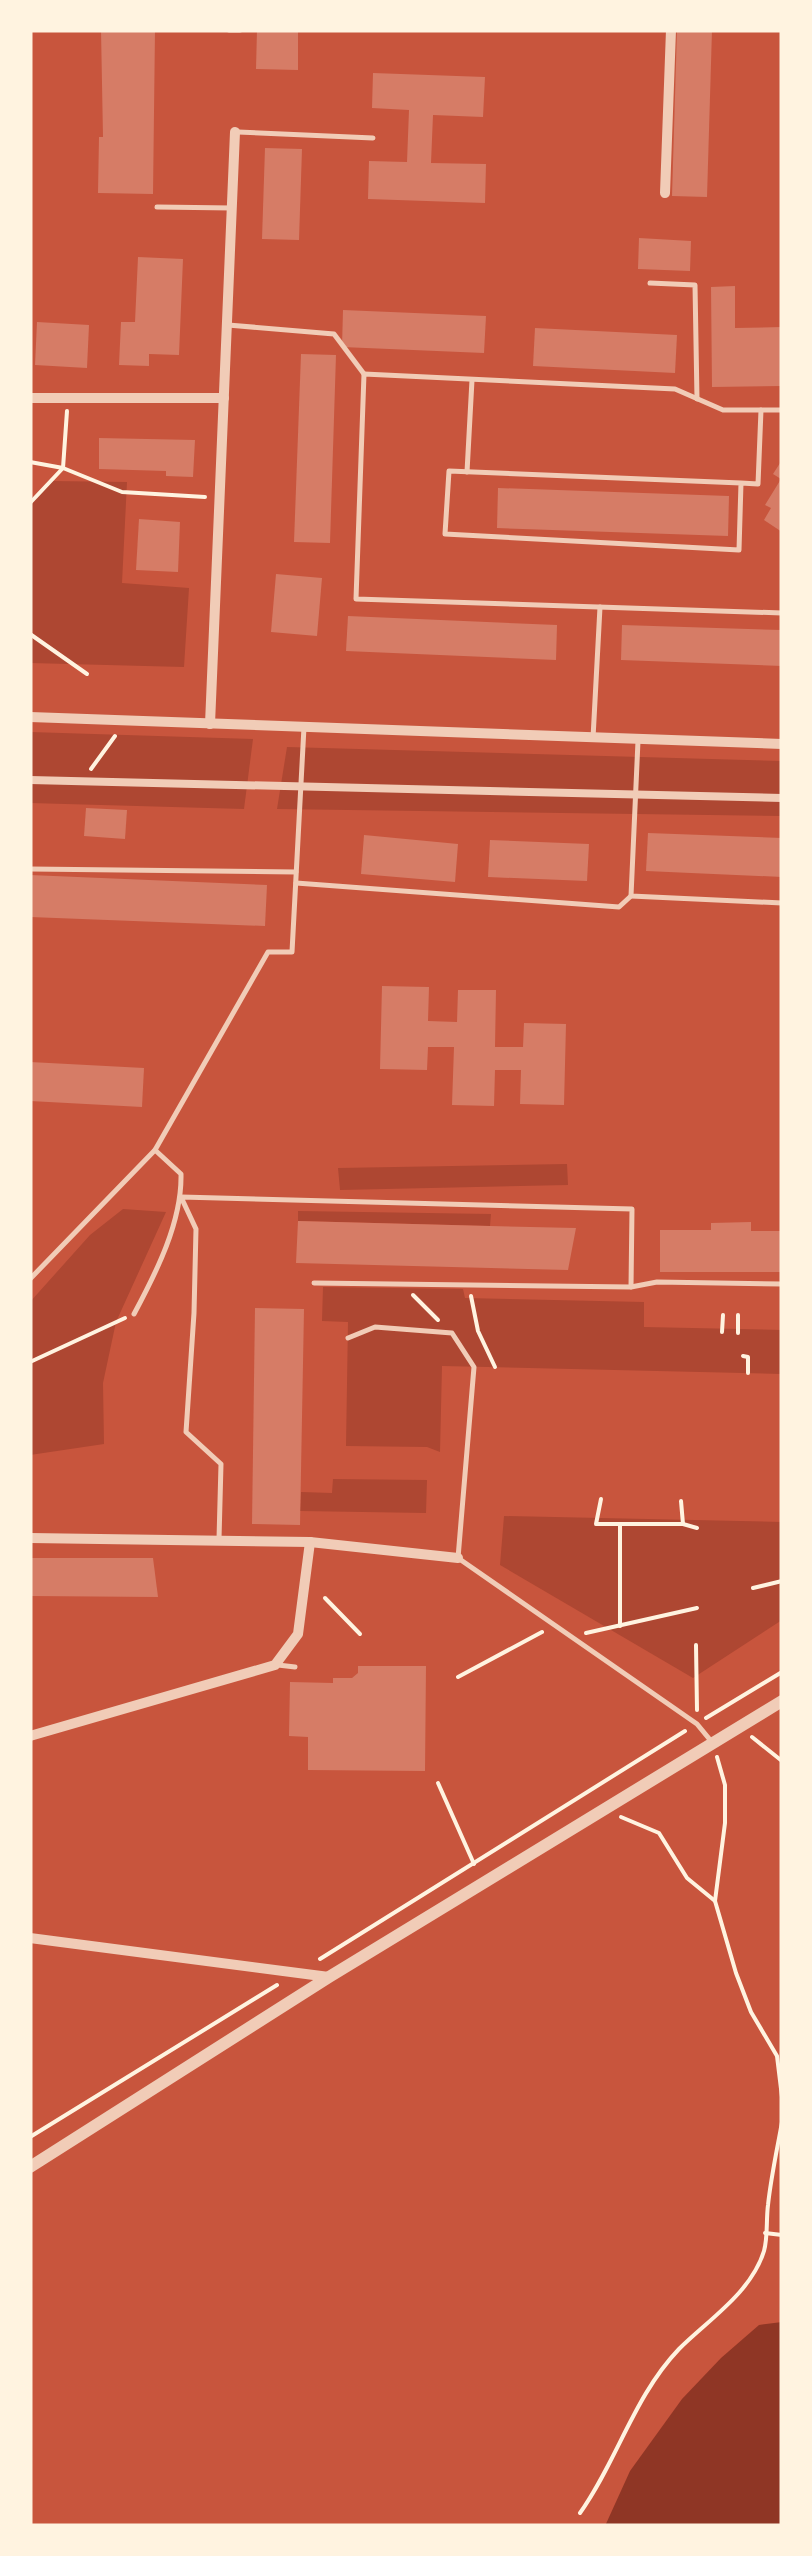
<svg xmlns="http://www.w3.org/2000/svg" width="812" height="2556" viewBox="0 0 812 2556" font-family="'IBM Plex Sans',sans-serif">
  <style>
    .green { fill: #ae4732 }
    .water { fill: #8f3625 }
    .building { fill: #d67c66 }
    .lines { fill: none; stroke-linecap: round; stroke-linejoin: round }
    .path { stroke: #fff3e0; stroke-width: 4 }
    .service { stroke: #f1ccb7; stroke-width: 5 }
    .pedestrian { stroke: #f1ccb7; stroke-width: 8 }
    .minor { stroke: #f1ccb7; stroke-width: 10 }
    .tertiary { stroke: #f1ccb7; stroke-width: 12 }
  </style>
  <rect width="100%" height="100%" fill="#c8553d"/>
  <g class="green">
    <polygon points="52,481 127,482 122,583 189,588 184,667 30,663 30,499"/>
    <polygon points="30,732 253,739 244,809 30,803"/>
    <polygon points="287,747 782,761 782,816 277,809"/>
    <polygon points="567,1164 568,1185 340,1190 338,1168"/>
    <polygon points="123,1209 166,1212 116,1322 103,1383 104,1444 30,1455 30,1302 90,1235"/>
    <polygon points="298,1211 491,1214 490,1226 298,1221"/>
    <polygon points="323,1287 463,1289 465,1298 644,1302 644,1327 782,1330 782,1374 442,1366 440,1452 427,1447 346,1446 348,1322 322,1321"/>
    <polygon points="333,1479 427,1480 426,1513 300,1511 301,1492 332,1493"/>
    <polygon points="504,1516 782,1522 782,1620 693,1678 500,1565"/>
  </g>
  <polygon class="water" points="782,2322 782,2526 605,2526 630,2471 682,2399 721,2358 759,2325"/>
  <g class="building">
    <polygon points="101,30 155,30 153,194 98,193 99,137 103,137"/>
    <polygon points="257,30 298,30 298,70 256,69"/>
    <polygon points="677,30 712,30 707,197 672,196"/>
    <polygon points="373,73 485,77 483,117 433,115 431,163 486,164 485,203 368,199 369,161 407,162 409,110 372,108"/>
    <polygon points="265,148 302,149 299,240 262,239"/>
    <polygon points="639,238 691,241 690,271 638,269"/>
    <polygon points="138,257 183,259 179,355 149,354 149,366 119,365 121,322 135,322"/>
    <polygon points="735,286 735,328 782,327 782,386 712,387 711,287"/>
    <polygon points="343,310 486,316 484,353 342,347"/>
    <polygon points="37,322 89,325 87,368 35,365"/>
    <polygon points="535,328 677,335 675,373 533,366"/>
    <polygon points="301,354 336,355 330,543 294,542"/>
    <polygon points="99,438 195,440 193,477 166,476 166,471 99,469"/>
    <polygon points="782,460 782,532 764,520 771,508 765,505 781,479 773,474"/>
    <polygon points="498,488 729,496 728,536 497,528"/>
    <polygon points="139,519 180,522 178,572 136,570"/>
    <polygon points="276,574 322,578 317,636 271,632"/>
    <polygon points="348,616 557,625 556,660 346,651"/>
    <polygon points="622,625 782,630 782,666 621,660"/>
    <polygon points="86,808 127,810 125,839 84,836"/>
    <polygon points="648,833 782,838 782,877 646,871"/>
    <polygon points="364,835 458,844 455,882 361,874"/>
    <polygon points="490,840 589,844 587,881 488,877"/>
    <polygon points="30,875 267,885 265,926 30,917"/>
    <polygon points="382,986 429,987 428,1021 457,1022 458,990 496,990 495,1047 523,1047 524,1023 566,1024 564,1105 520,1104 521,1070 495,1070 494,1106 452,1105 454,1047 428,1047 427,1070 380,1069"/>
    <polygon points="30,1062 144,1068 142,1107 30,1101"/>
    <polygon points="298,1221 490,1226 576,1228 568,1270 296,1263"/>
    <polygon points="751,1222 751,1231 782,1231 782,1272 660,1272 660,1230 711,1230 711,1223"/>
    <polygon points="255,1308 304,1309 300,1525 252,1524"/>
    <polygon points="30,1558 153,1558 158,1597 30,1596"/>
    <polygon points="358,1666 426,1666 425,1771 308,1770 308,1737 289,1736 290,1682 333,1683 333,1678 352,1678 358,1673"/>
  </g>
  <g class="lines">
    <g class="path">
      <polyline points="30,462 63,468 122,492 205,497"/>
      <polyline points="30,503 63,468 67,411"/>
      <polyline points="30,634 87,674"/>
      <polyline points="91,769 115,736"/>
      <polyline points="413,1295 438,1320"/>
      <polyline points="471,1296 478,1331 495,1367"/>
      <polyline points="722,1332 723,1315"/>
      <polyline points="738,1333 738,1315"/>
      <polyline points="743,1356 748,1357 748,1373"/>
      <polyline points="30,1362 125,1318"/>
      <polyline points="601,1499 596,1524 683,1524 681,1501"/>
      <polyline points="683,1524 697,1528"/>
      <polyline points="753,1588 782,1581"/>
      <polyline points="325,1598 360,1634"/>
      <polyline points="620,1626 620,1526"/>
      <polyline points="586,1633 697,1608"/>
      <polyline points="696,1645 697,1710"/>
      <polyline points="458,1677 542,1632"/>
      <polyline points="706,1718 782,1672"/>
      <polyline points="752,1737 782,1761"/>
      <polyline points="717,1757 725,1785 725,1823 715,1901 736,1973 751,2012 777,2056 782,2097"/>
      <polyline points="438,1783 474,1864"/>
      <polyline points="621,1817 659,1833 687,1878 715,1901"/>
      <polyline points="320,1959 685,1731"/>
      <polyline points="30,2137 277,1985"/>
      <polyline points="765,2233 782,2235"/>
      <path d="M580,2513C617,2461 634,2396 679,2349C708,2320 751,2293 764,2251C768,2237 766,2220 768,2205C771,2177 777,2150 782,2122"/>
    </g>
    <g class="service">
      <polyline points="229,30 240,30"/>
      <polyline points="238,132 373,138"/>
      <polyline points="157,207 232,208"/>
      <polyline points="650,283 695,285 697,399"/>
      <polyline points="228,325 334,334 364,374"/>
      <polyline points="782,410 723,410 675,389 364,374 356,599 782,613"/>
      <polyline points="467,472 472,380"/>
      <polyline points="741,483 449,471 445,534 739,550 741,483 758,484 761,410"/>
      <polyline points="593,738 600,607"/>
      <polyline points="638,741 631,896 782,903"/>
      <polyline points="30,869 296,872"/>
      <polyline points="296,883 619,907 631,896"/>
      <polyline points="30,1279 155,1150 268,952 292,952 304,727"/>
      <polyline points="314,1283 631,1287 657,1282 782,1284"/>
      <path d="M134,1314C156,1273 182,1222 181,1174L155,1150"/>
      <polyline points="348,1338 375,1327 452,1333 474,1367 458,1558 697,1724 711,1741"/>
      <polyline points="219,1539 221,1464 186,1432 194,1313 196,1229 181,1197 632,1209 631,1287"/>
      <polyline points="278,1665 295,1667"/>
    </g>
    <polyline class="pedestrian" points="30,780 782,798"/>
    <g class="minor">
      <polyline points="665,193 671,30"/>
      <polyline points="30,398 224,398"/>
      <polyline points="30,717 782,744"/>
      <polyline points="210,724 235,132"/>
      <polyline points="30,1538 310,1542 458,1558"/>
      <polyline points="30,1736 275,1665 298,1634 310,1542"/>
      <polyline points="30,1938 329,1977"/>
    </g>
    <polyline class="tertiary" points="30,2167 329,1977 782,1701"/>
  </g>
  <rect width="812" height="2556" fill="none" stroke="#fff3e0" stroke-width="65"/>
</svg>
